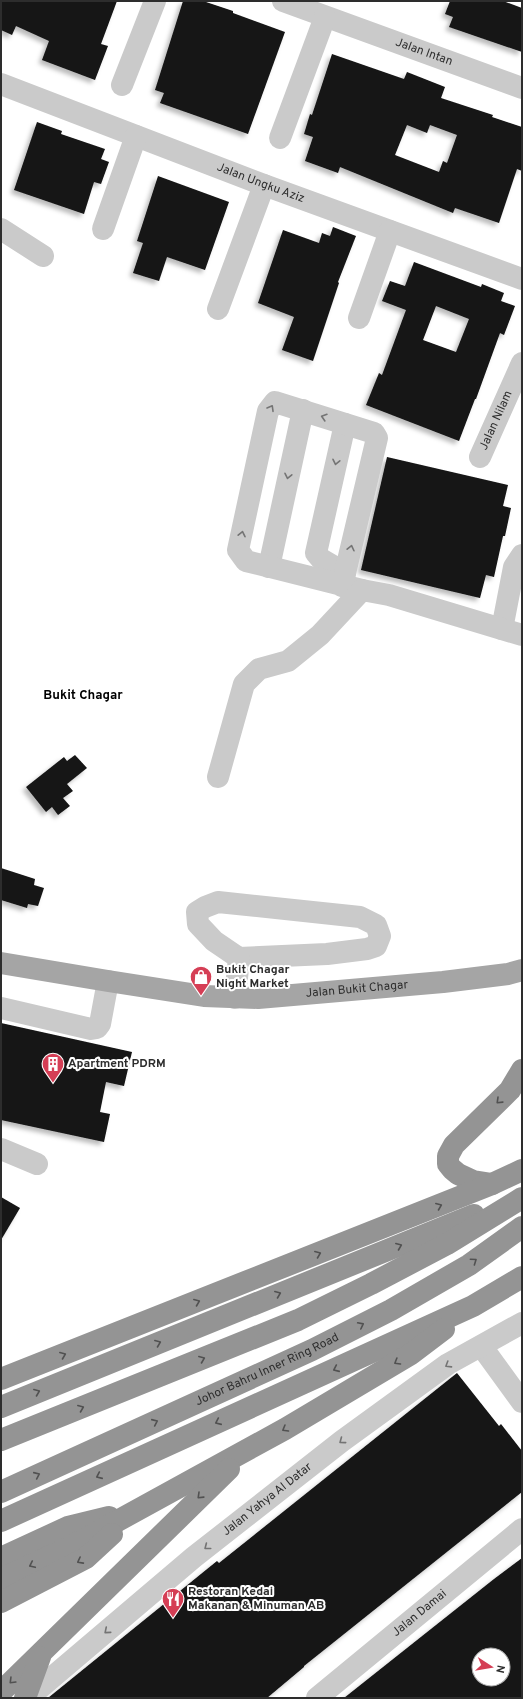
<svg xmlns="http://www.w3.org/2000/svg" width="523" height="1699" viewBox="0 0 523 1699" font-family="Overpass,sans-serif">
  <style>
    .building { fill: #141414; fill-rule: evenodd; filter: url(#shadow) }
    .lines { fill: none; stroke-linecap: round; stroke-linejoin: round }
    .minor { stroke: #cacaca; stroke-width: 22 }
    .major { stroke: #a5a5a5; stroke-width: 22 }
    .highway { stroke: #949494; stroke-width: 22 }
    .oneway { stroke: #747474 }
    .oneway2 { stroke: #515151 }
    .labels { text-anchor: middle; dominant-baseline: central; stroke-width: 4; stroke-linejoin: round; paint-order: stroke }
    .street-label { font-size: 12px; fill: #2d2d2d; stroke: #fff }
    .poi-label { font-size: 12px; font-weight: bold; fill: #2d2d2d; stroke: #fff; text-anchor: start }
    .neighbourhood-label { font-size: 13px; font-weight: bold; fill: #000; stroke: #fff }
  </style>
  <defs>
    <filter id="shadow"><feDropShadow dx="-3.5" dy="3.5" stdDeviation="2" flood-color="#0004"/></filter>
  </defs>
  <rect width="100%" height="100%" fill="#fff"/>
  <g class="building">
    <polygon points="1,1 117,1 101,44 108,46 95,80 42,60 49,41 16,26 12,35 1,30"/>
    <polygon points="183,1 203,1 233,11 233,13 285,32 248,134 160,103 164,93 155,90"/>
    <polygon points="450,1 503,1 522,8 522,52 449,27 453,17 445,14"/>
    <path d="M332,54L404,79L407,72L445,87L441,98L493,115L492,117L522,127V171L517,169L499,223L455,208L453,213L340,167L338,173L305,161L313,137L304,134L310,114L312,115ZM407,125L427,133L430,125L457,135L447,163L443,161L439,172L395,155Z"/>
    <polygon points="37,122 62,131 61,134 105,149 101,159 109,162 101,184 94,182 84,214 14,190"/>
    <polygon points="158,176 229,202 205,270 167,257 159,281 133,273 143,243 137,241"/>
    <polygon points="333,227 356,236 338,282 339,283 313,361 282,350 294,317 258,303 283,230 319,243 322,233 330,236"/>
    <path d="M414,262L481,287L482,284L504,293L501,301L515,306L504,335L500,333L476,399H475L459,441L366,405L379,373L382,375L406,310L382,301L390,281L405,286ZM436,306L469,319L456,352L423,340Z"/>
    <polygon points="387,457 508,485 503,506 511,508 505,536 503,536 494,577 486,575 480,598 361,570"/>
    <polygon points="75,755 87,768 67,784 73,791 63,798 70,806 58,815 52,807 46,812 26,787 64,757 67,761"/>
    <polygon points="1,868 35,879 34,885 44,888 38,906 28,904 27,908 1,900"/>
    <polygon points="1,1023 132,1052 124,1086 106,1082 100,1112 110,1114 104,1142 1,1120"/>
    <polygon points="1,1197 20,1208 1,1240"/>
    <polygon points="457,1373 499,1426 501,1424 522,1451 522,1492 304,1666 304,1667 267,1698 48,1698 217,1561 219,1563"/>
    <path d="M522,1558V1698H344L494,1579ZM479,1655H503V1679H479Z"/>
  </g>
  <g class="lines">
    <g class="minor">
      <path id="s1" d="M283,1L522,88"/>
      <path id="s2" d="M1,84L264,185L522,279"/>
      <polyline points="122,85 155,1"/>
      <polyline points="280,138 325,17"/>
      <polyline points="1,229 43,256"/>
      <polyline points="103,229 136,136"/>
      <polyline points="218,309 264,185"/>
      <polyline points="359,318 390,231"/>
      <polyline points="345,424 316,553 321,559 345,573"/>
      <path id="s3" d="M480,457L522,363"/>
      <polyline points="269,567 303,410"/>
      <polyline points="342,586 377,438 374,433 275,402 268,411 238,550 246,561 362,590"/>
      <polyline points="502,629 514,567 522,555"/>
      <polyline points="218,777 244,684 259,669 288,661 320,635 362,590 389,595 522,635"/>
      <polygon points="218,902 360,917 376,925 380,936 376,946 367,949 327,954 239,958 214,941 198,924 197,912 205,907"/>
      <polyline points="235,998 239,958"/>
      <polyline points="1,1008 91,1029 97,1028 100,1024 108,981"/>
      <polyline points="1,1149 37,1164"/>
      <polyline points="482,1347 522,1402"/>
      <path id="s4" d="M28,1698L194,1557L342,1441L448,1364L522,1323"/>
      <path id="s5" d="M317,1698L522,1529"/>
    </g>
    <path class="major" id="s6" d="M1,963L108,981L204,996L258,998L443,982L508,974L522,970"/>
    <g class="highway">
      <polyline points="492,1184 473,1181 458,1174 452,1169 448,1164 448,1156 454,1145 510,1090 522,1070"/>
      <polyline points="1,1379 492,1184 522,1170"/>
      <polyline points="1,1407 474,1215"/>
      <polyline points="1,1440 298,1320 371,1284 447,1244 522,1198"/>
      <path id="s7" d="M1,1492L312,1350L391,1310L469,1265L522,1227"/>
      <polyline points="1,1521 473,1306 522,1277"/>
      <polyline points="1,1558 68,1527 109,1517"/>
      <polyline points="1,1579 70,1547 285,1429 411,1354 444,1329"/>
      <polyline points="1,1602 86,1558 112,1534"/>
      <polyline points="1,1692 229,1469"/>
      <polyline points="25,1698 40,1657"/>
    </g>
  </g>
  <defs><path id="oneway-chevron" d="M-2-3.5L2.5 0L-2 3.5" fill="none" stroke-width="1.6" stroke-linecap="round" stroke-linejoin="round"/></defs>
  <g class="oneway">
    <use href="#oneway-chevron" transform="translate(271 408) rotate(-60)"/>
    <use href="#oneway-chevron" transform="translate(324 417) rotate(-163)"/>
    <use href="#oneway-chevron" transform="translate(336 462) rotate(102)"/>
    <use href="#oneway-chevron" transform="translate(288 476) rotate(102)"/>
    <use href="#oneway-chevron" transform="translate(242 534) rotate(-78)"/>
    <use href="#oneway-chevron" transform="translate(351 548) rotate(-77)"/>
    <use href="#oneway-chevron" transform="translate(448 1365) rotate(148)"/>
    <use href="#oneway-chevron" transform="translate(342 1441) rotate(143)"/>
    <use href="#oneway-chevron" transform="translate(207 1547) rotate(142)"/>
    <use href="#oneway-chevron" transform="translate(107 1631) rotate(140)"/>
  </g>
  <g class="oneway2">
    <use href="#oneway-chevron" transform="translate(499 1101) rotate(136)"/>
    <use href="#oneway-chevron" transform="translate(439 1206) rotate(-22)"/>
    <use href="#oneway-chevron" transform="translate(399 1246) rotate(-22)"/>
    <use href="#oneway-chevron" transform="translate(318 1254) rotate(-22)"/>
    <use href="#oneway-chevron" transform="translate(474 1261) rotate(-35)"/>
    <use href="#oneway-chevron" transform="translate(278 1294) rotate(-22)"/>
    <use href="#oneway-chevron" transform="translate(197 1302) rotate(-22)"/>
    <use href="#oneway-chevron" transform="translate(361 1325) rotate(-27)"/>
    <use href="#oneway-chevron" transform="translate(158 1343) rotate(-22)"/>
    <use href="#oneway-chevron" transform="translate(63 1355) rotate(-22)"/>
    <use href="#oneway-chevron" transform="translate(202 1359) rotate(-22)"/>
    <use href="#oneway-chevron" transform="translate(397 1362) rotate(149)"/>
    <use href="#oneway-chevron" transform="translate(336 1369) rotate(156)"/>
    <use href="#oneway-chevron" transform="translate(37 1392) rotate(-22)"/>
    <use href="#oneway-chevron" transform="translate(81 1408) rotate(-22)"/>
    <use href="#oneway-chevron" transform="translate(155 1422) rotate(-24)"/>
    <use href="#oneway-chevron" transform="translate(218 1422) rotate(156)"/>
    <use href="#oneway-chevron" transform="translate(285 1429) rotate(150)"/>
    <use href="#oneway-chevron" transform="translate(37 1475) rotate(-24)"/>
    <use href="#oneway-chevron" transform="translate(99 1476) rotate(156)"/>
    <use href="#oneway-chevron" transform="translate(200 1496) rotate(136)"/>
    <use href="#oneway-chevron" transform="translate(80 1561) rotate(152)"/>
    <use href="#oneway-chevron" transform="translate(32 1565) rotate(155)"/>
    <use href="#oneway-chevron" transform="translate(12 1681) rotate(135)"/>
  </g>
  <defs>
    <g id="shop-pin" transform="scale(1.15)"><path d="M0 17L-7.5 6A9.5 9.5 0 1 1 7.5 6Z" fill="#d53e55" stroke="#fff"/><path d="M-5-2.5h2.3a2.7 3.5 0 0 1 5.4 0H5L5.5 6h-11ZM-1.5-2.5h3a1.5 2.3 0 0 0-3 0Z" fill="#fff"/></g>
    <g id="building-pin" transform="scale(1.15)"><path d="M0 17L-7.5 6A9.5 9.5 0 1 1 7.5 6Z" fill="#d53e55" stroke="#fff"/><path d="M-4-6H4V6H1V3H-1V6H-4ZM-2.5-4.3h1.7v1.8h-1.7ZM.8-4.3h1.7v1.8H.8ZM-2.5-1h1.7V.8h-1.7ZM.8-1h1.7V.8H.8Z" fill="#fff"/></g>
    <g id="restaurant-pin" transform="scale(1.15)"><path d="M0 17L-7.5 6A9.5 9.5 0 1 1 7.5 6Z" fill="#d53e55" stroke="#fff"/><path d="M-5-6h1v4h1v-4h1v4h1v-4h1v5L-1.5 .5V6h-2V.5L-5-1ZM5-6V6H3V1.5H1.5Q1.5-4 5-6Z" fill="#fff"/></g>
  </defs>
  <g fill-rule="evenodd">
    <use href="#shop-pin" x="201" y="977"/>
    <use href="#building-pin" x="53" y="1064"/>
    <use href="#restaurant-pin" x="173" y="1599"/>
  </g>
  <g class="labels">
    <g class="street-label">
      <text stroke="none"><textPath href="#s1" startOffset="150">Jalan Intan</textPath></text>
      <text stroke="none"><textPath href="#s2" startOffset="278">Jalan Ungku Aziz</textPath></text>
      <text stroke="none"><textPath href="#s3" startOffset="40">Jalan Nilam</textPath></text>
      <text stroke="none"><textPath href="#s6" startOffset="359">Jalan Bukit Chagar</textPath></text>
      <text stroke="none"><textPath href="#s7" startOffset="293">Johor Bahru Inner Ring Road</textPath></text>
      <text stroke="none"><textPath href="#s4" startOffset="311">Jalan Yahya Al Datar</textPath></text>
      <text stroke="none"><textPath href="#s5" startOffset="133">Jalan Damai</textPath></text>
    </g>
    <g class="poi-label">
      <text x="216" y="970">Bukit Chagar<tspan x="216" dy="14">Night Market</tspan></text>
      <text x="68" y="1064">Apartment PDRM</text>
      <text x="188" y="1592">Restoran Kedai<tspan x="188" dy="14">Makanan &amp; Minuman AB</tspan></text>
    </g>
    <g class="neighbourhood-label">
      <text x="83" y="696">Bukit Chagar</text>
    </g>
  </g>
  <rect width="523" height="1699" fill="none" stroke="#2d2d2d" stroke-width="4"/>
  <g transform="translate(491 1667) rotate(102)"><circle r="19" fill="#ffffff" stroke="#ababab"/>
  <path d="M0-3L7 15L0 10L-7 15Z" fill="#d53e55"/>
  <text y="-6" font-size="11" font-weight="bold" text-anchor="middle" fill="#2d2d2d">N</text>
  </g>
</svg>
